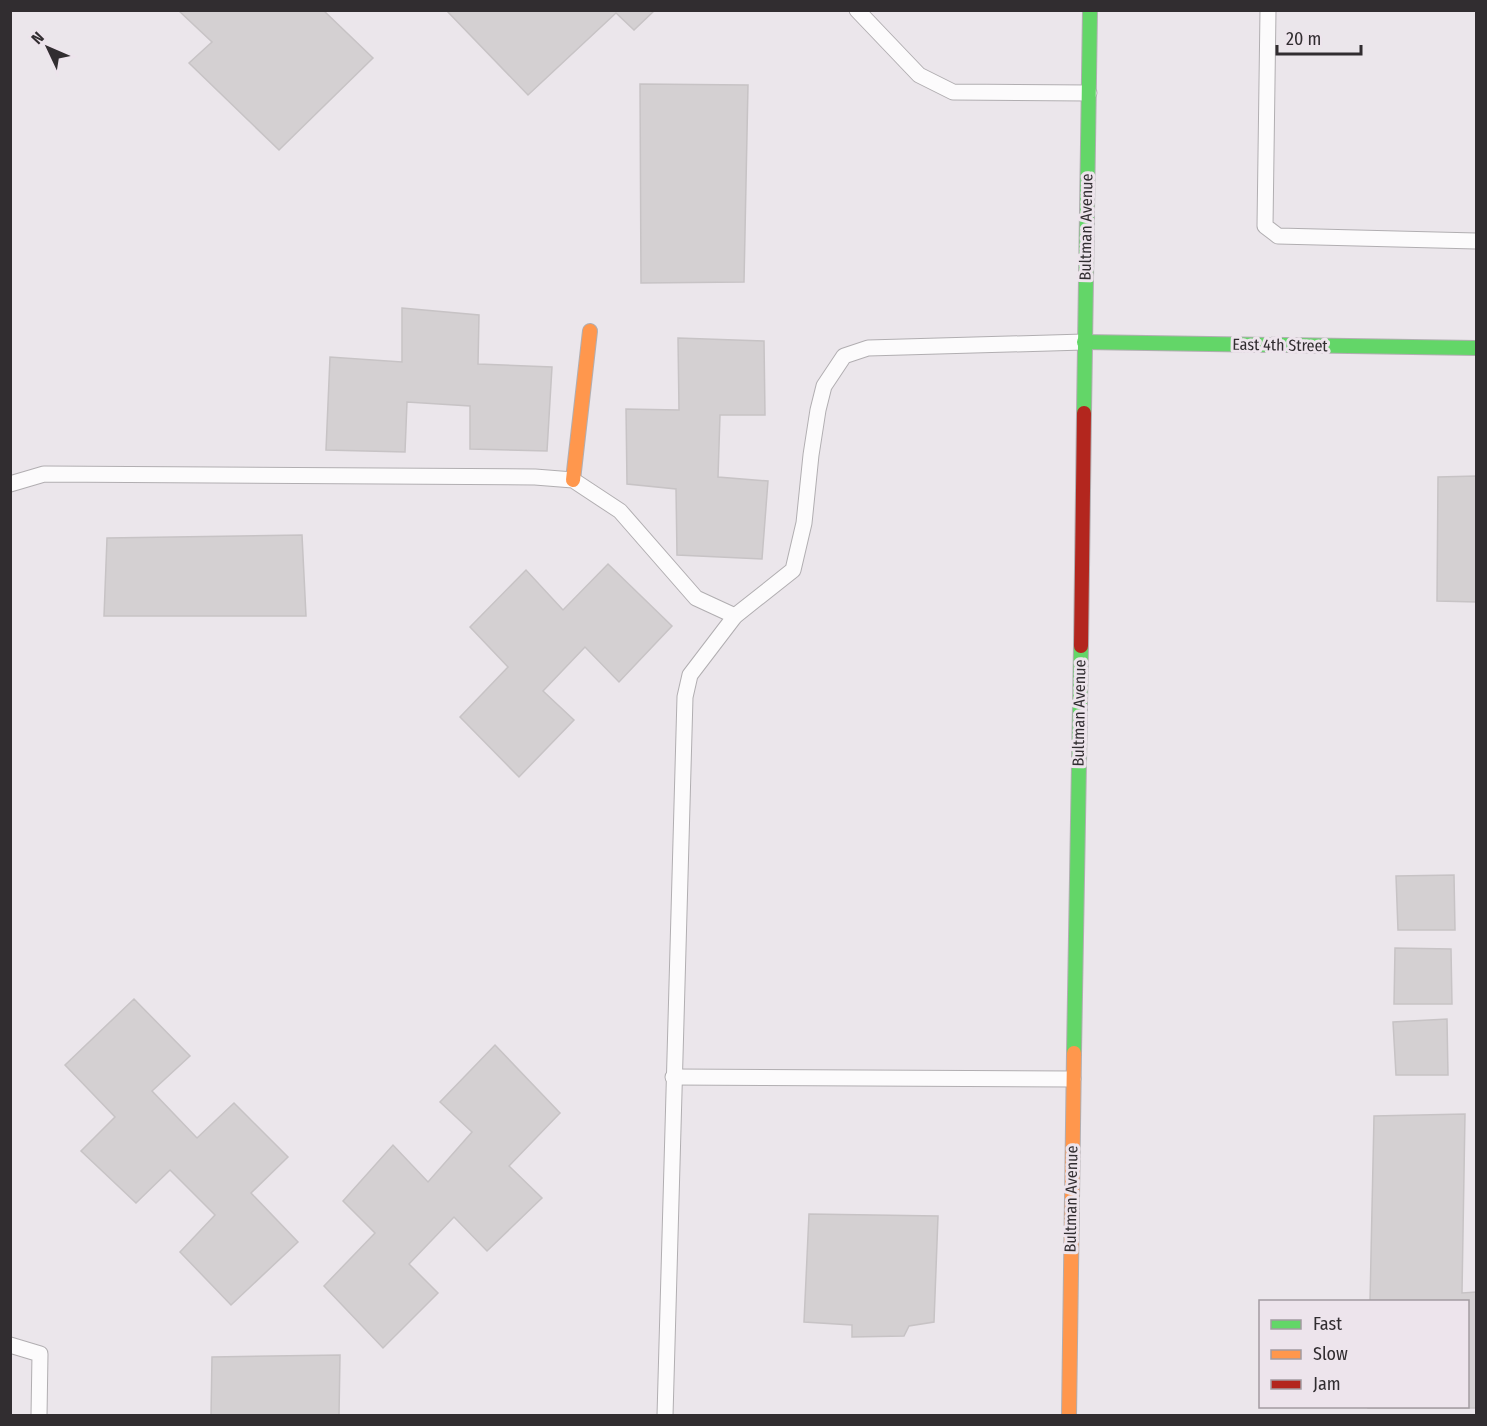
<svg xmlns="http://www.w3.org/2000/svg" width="1487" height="1426" viewBox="0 0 1487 1426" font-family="'Fira Sans Condensed',sans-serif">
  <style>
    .building { fill: #d4d0d2; stroke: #c7c3c5; stroke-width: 1.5 }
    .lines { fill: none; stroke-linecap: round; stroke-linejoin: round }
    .lane-casing { stroke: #b1aeb1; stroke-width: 17 }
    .fast-casing { stroke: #b1aeb1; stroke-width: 16 }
    .slow-casing { stroke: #b1aeb1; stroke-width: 16 }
    .jam-casing { stroke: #b1aeb1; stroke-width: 16 }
    .lane { stroke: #fcfbfc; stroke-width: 15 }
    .fast { stroke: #63d668; stroke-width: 14 }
    .slow { stroke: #ff974d; stroke-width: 14 }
    .jam { stroke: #b3261e; stroke-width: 14 }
    .labels { text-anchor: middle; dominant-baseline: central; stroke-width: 6; stroke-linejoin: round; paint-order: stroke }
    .street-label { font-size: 16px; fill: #312d30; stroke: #ede4ec }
  </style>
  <rect width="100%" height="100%" fill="#ebe6eb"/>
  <g class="building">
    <polygon points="178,10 323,10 373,58 279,150 189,63 212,42"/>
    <polygon points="446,10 655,10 634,30 616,13 528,95"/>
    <polygon points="640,84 748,85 744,282 641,283"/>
    <polygon points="402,308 479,315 478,364 552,367 547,451 470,449 470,406 407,402 405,452 326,450 330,357 402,362"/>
    <polygon points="678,338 764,341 765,415 720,415 718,477 768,481 762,559 677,555 676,489 627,484 626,409 679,410"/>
    <polygon points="1476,476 1476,602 1437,601 1438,477"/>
    <polygon points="302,535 306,616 104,616 107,538"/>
    <polygon points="608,564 672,626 619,682 585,647 543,691 574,720 519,777 460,717 508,667 470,627 526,570 563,610"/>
    <polygon points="1454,875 1455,930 1398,930 1396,876"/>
    <polygon points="1395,948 1451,949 1452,1004 1394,1004"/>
    <polygon points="134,999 190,1056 152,1091 197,1138 234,1103 288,1157 251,1193 298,1242 231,1305 180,1252 215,1215 170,1170 136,1203 81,1151 115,1117 65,1065"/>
    <polygon points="1447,1019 1448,1075 1396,1075 1393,1022"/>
    <polygon points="495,1045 560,1113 509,1166 542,1198 487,1251 454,1217 409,1264 438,1293 383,1348 324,1286 375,1233 343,1201 393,1145 428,1182 472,1132 440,1102"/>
    <polygon points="1465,1114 1462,1293 1476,1292 1476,1408 1368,1408 1368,1406 1468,1406 1468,1302 1370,1302 1374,1116"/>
    <polygon points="809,1214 938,1216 934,1322 909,1326 904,1336 852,1337 852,1325 804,1322"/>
    <polygon points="340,1355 339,1416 211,1416 212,1357"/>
  </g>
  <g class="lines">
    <g class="lane-casing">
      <g id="lane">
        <polyline points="857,10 919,75 953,92 1089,93"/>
        <polyline points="1268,10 1265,226 1278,236 1476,241"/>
        <polyline points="10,484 44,474 535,477 573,480 620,511 696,598 735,616"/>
        <polyline points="673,1077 1073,1079"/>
        <polyline points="10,1345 40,1354 39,1416"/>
        <polyline points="665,1416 685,697 690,675 735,616 793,570 804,523 811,455 818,410 824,386 844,356 868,348 1084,342"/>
      </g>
    </g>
    <g class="fast-casing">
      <g id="fast">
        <polyline points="1084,342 1476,348"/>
        <polyline points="1084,413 1090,10"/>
        <polyline points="1074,1053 1081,646"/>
      </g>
    </g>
    <g class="slow-casing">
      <g id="slow">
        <polyline points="573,480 590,331"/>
        <polyline points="1069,1416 1074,1053"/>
      </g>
    </g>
    <g class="jam-casing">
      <polyline id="jam" points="1081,646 1084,413"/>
    </g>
    <use href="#lane" class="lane"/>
    <use href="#fast" class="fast"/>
    <use href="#slow" class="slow"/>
    <use href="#jam" class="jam"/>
  </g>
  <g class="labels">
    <g class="street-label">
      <text transform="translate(1086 227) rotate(-89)">Bultman Avenue</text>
      <text transform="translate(1280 345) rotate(1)">East 4th Street</text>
      <text transform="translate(1079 713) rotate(-89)">Bultman Avenue</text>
      <text transform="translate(1071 1199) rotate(-89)">Bultman Avenue</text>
    </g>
  </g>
  <rect width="1487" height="1426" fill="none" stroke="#312d30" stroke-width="24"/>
  <rect x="1259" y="1300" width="210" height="108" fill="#ede4ec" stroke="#a29ba1" stroke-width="1.5"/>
  <rect x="1271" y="1320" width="30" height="9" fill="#63d668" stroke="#a29ba1" stroke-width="1.5"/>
  <text x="1313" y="1330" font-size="18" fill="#312d30">Fast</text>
  <rect x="1271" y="1350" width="30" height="9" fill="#ff974d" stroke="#a29ba1" stroke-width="1.5"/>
  <text x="1313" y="1360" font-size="18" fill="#312d30">Slow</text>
  <rect x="1271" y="1380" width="30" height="9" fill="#b3261e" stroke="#a29ba1" stroke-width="1.5"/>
  <text x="1313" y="1390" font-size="18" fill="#312d30">Jam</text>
  <g transform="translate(48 48) rotate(314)" stroke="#ede4ec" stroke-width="4.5" paint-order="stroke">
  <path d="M0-4.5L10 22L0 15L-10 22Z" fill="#312d30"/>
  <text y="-9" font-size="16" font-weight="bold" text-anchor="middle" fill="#312d30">N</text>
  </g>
  <path d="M1277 45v9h84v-9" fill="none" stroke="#312d30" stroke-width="3"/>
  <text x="1286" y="45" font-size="18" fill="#312d30" stroke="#ede4ec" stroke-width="4.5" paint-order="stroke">20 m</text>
</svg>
